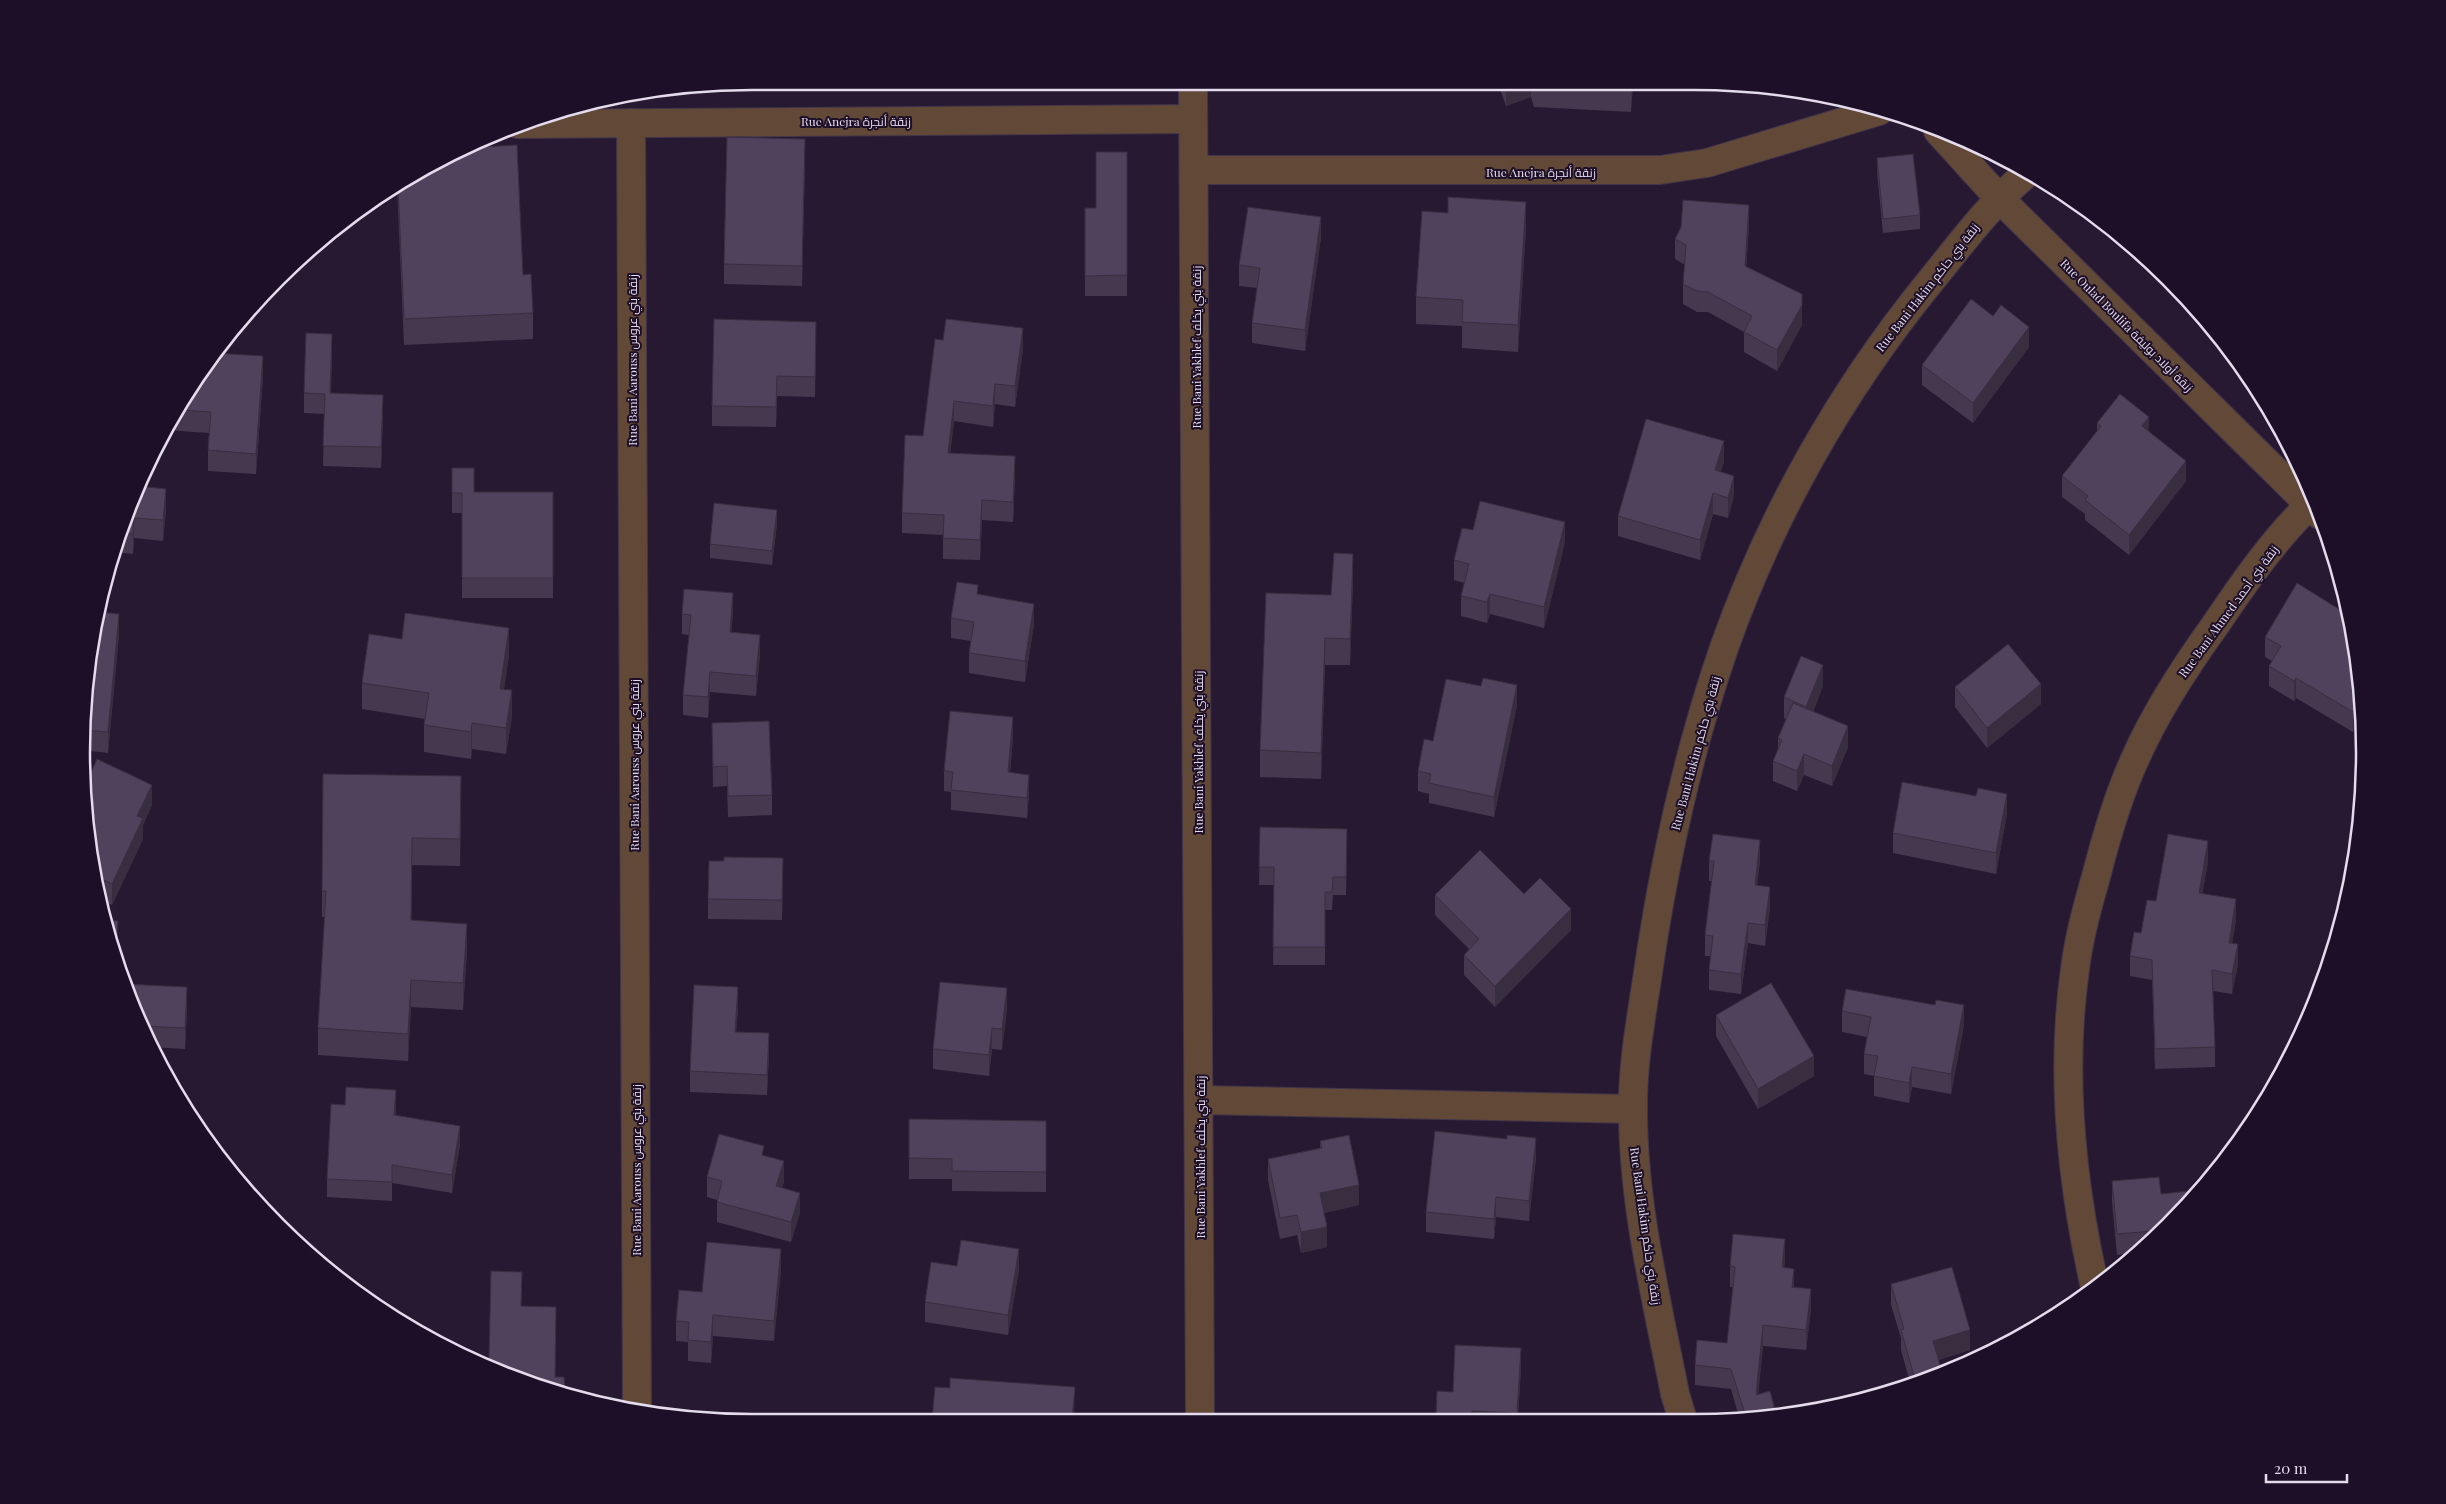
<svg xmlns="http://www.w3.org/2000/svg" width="2446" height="1504" viewBox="0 0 2446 1504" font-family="'Playfair Display',Cairo,serif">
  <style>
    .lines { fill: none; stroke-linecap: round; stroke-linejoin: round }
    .minor-casing { stroke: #41344b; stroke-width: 30 }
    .minor { stroke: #614837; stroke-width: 28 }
    .wall { fill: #45384f }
    .shaded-wall { fill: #382e40 }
    .building { fill: #50415c; stroke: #382e40 }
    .labels { text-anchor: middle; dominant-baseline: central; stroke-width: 4; stroke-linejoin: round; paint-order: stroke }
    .street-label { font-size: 12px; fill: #e4dbec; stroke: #1d0f27 }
    .rim { fill: none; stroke: #e4dbec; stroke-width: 2.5 }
  </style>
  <rect width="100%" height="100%" fill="#271931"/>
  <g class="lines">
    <g class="minor-casing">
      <g id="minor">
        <polyline points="1193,85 1200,1419"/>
        <polyline points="631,123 637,1407"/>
        <polyline points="518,124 1193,119"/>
        <polyline points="1938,131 1998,197 2320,515"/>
        <polyline points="1195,170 1660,170 1707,163 1879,111"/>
        <polyline points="1200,1100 1633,1109"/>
        <path d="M2094,1283C2071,1180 2060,1075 2075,969C2079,936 2088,905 2097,873C2107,834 2118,796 2135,759C2156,711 2185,667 2216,624C2245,581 2277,535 2315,500"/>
        <path d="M1682,1417L1675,1394C1657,1301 1633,1206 1633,1111C1632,1061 1643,1009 1650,959C1666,854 1689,749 1724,648C1770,517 1841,391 1929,283C1960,245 1988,206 2026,174"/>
      </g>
    </g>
    <use href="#minor" class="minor"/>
  </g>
  <g class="wall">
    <polygon points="1633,83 1631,112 1534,107 1531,97 1506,106 1498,84"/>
    <polygon points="455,151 523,275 533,313 533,339 404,345 397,187"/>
    <polygon points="1127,152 1127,296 1085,296 1085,208 1096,208"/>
    <polygon points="1877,158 1920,215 1920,229 1883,233 1877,172"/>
    <polygon points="805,159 802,286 724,284 724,264"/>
    <polygon points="1749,225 1746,267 1802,314 1802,325 1777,371 1744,352 1744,332 1708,312 1697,312 1683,304 1683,284 1685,265 1675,259 1675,239"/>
    <polygon points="1526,229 1518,352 1462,348 1462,326 1416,324 1416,297"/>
    <polygon points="1321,237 1305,351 1252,343 1252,323 1257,288 1239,286 1239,265"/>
    <polygon points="943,340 1023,349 1015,407 995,404 993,427 954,421 950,453 1015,476 1013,522 982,520 980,560 943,559 943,535 902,533 902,513 923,436"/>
    <polygon points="816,342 815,397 777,396 776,427 712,426 712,406"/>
    <polygon points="2029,347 1973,423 1922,385 1922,365"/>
    <polygon points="214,353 263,376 256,474 208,471 208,450 209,433 166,430"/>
    <polygon points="332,354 331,393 383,415 381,468 323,466 324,414 304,413 304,393"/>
    <polygon points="2097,423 2149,431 2186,481 2129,555 2085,520 2085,514 2062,497 2062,476 2097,431"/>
    <polygon points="1724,462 1720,472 1734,496 1728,518 1713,514 1700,560 1618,536 1618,516"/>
    <polygon points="452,468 474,492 553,492 553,598 462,598 462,513 452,513"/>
    <polygon points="138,486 166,509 163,541 134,538 133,554 114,552 113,568 110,567 117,537"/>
    <polygon points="777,524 772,565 710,558 710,544"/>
    <polygon points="1473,530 1565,542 1544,628 1490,614 1487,623 1461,616 1461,596 1464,583 1454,580 1454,560"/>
    <polygon points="1353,581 1350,665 1325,665 1321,779 1260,777 1260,750 1331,595"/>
    <polygon points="978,595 1034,624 1025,682 969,673 969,653 971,641 951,638 951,618"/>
    <polygon points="733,613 731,632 760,655 756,696 710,692 708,718 683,715 683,695 689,635 682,634 682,614"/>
    <polygon points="2352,621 2361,718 2353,732 2296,698 2294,701 2269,686 2269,666 2272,661 2265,657 2265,637"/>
    <polygon points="119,634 108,753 81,750 87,664"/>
    <polygon points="509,655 504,689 512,717 506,754 472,749 471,759 424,752 424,725 425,719 362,709 362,683"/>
    <polygon points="1823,686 1813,712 1848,747 1832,786 1804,775 1797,791 1773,781 1773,761 1778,749 1778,738 1786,719 1784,718 1784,697"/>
    <polygon points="1955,687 2041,704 1987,748 1955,707"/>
    <polygon points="1517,705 1494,817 1429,803 1429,794 1418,791 1418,771 1433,741"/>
    <polygon points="712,723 772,795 772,815 728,817 727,786 713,787"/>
    <polygon points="1013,738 1010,773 1029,795 1027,818 951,810 951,792 944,791 944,771"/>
    <polygon points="85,786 152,805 143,825 143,839 112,905 98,898 94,883"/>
    <polygon points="1976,796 2007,814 1996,874 1893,853 1893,833"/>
    <polygon points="461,803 460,866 412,865 411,920 467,950 463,1010 411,1007 408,1061 318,1055 318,1028 325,917 322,917 322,891"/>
    <polygon points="1260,827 1347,847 1346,895 1333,895 1332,910 1325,910 1325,965 1273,965 1274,885 1259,885"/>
    <polygon points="1760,860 1757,885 1770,907 1765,946 1748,943 1741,994 1709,990 1709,970 1711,956 1705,956 1705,935 1712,881 1709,881 1709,861"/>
    <polygon points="2208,862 2202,894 2236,920 2232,943 2238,964 2232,994 2213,991 2215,1047 2215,1067 2155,1069 2152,980 2130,976 2130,956 2141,933"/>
    <polygon points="783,878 782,920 708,919 708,899"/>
    <polygon points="1524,894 1571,930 1495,1007 1464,975 1464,955 1469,949 1435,915 1435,895"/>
    <polygon points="124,984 187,1008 185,1049 150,1047"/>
    <polygon points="738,1007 736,1032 769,1053 767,1095 690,1092 690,1071"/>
    <polygon points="1007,1009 1002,1050 992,1049 989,1076 933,1069 933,1049"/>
    <polygon points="1842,1011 1964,1025 1951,1094 1912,1087 1909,1103 1874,1096 1874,1076 1864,1074 1864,1054 1867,1037 1842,1032"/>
    <polygon points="1716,1015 1814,1076 1758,1109 1716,1036"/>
    <polygon points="396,1108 396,1115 460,1144 452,1193 392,1183 392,1201 327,1197 327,1179"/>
    <polygon points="909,1119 1046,1121 1046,1192 952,1191 952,1179 909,1179"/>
    <polygon points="1320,1141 1359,1205 1324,1213 1327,1247 1301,1253 1297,1235 1280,1239 1268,1180 1268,1159 1320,1148"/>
    <polygon points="764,1155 784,1181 782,1188 800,1213 791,1242 717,1222 717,1200 707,1197 707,1177"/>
    <polygon points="1536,1158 1529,1221 1496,1217 1494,1239 1426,1232 1426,1212"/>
    <polygon points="2112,1181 2161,1194 2168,1226 2133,1253 2117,1255 2112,1202"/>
    <polygon points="1785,1259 1784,1268 1794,1287 1811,1309 1806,1350 1763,1346 1758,1395 1775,1410 1781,1417 1739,1417 1731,1389 1695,1385 1695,1365 1727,1343 1733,1287 1730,1287 1730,1266"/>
    <polygon points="957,1266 1019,1269 1008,1335 925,1322 925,1302"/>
    <polygon points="781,1269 774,1341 713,1336 711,1363 688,1361 688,1342 676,1341 676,1321 702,1292"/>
    <polygon points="1891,1284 1970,1350 1938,1360 1942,1372 1911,1386 1901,1350 1901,1338 1891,1305"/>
    <polygon points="1521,1368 1518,1418 1436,1418 1453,1392"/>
  </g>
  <g class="shaded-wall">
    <polygon points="1632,83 1633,83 1631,112"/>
    <polygon points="1506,84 1531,84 1531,97 1506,106"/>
    <polygon points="805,139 805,159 802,286 802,266"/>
    <polygon points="1526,202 1526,229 1518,352 1518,325"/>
    <polygon points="1749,205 1749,225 1745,287 1745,266"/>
    <polygon points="1321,217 1321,237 1305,351 1305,330"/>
    <polygon points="1802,294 1802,325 1777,371 1777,350"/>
    <polygon points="2029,327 2029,347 1973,423 1973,403"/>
    <polygon points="1023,328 1023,349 1015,407 1015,386"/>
    <polygon points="332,334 332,354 330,413 330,393"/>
    <polygon points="263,356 263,376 256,474 256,454"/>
    <polygon points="777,376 777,396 776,427 776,407"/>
    <polygon points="995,384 995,404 993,427 993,406"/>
    <polygon points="383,395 383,415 381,468 381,447"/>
    <polygon points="954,401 954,421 948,473 948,453"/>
    <polygon points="2149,417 2149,437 2142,426"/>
    <polygon points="1724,441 1724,462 1715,491 1715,470"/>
    <polygon points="1015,456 1015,476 1013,522 1013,502"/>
    <polygon points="2186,461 2186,481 2129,555 2129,535"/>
    <polygon points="1734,476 1734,496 1728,518 1728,498"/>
    <polygon points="166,489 166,509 163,541 163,520"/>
    <polygon points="1713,493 1713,514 1700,560 1700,540"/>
    <polygon points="982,500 982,520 980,560 980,540"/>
    <polygon points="777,510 777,524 772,565 772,551"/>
    <polygon points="134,518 134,538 133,554 133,534"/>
    <polygon points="1565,522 1565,542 1544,628 1544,607"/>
    <polygon points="114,546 114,552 113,568 113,552"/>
    <polygon points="1353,554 1353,581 1350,665 1350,639"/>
    <polygon points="733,593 733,613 730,652 730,632"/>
    <polygon points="1490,594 1490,614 1487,623 1487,602"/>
    <polygon points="1034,604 1034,624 1025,682 1025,661"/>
    <polygon points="119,614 119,634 108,753 108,732"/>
    <polygon points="509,628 509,655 500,715 500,689"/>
    <polygon points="760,635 760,655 756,696 756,676"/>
    <polygon points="1325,638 1325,665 1321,779 1321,753"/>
    <polygon points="1823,665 1823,686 1806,727 1806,707"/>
    <polygon points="710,672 710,692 708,718 708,697"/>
    <polygon points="2296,678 2296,698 2294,701 2294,681"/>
    <polygon points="2041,684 2041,704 1987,748 1987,728"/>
    <polygon points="1517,685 1517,705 1494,817 1494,797"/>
    <polygon points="512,690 512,717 506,754 506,728"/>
    <polygon points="2360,700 2361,718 2353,732 2353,712"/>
    <polygon points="1013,717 1013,738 1008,793 1008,772"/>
    <polygon points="472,723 472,749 471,759 471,732"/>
    <polygon points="1848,726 1848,747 1832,786 1832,766"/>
    <polygon points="1804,754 1804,775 1797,791 1797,771"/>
    <polygon points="1029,775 1029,795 1027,818 1027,798"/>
    <polygon points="152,785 152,805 143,825 143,839 112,905 112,884 137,816"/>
    <polygon points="2007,794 2007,814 1996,874 1996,853"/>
    <polygon points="412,838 412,865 411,947 411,920"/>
    <polygon points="1760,840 1760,860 1755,905 1755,885"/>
    <polygon points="2208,841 2208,862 2199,913 2199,893"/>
    <polygon points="783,858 783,878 782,920 782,900"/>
    <polygon points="1770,887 1770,907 1765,946 1765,925"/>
    <polygon points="2236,899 2236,920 2229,963 2229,943"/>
    <polygon points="1571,909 1571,930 1495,1007 1495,986"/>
    <polygon points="118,921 118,941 117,967 116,963"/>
    <polygon points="1748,923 1748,943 1741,994 1741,974"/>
    <polygon points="467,924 467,950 463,1010 463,983"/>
    <polygon points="2238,944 2238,964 2232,994 2232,974"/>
    <polygon points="411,980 411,1007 408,1061 408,1034"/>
    <polygon points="187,987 187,1008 185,1049 185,1028"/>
    <polygon points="738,987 738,1007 735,1052 735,1032"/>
    <polygon points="1007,988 1007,1009 1002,1050 1002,1029"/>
    <polygon points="1964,1005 1964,1025 1951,1094 1951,1074"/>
    <polygon points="992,1028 992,1049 989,1076 989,1055"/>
    <polygon points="769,1033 769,1053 767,1095 767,1075"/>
    <polygon points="1814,1056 1814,1076 1758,1109 1758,1089"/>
    <polygon points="1912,1067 1912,1087 1909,1103 1909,1083"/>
    <polygon points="396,1090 396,1108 394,1133 394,1115"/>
    <polygon points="460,1126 460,1144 452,1193 452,1175"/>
    <polygon points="1536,1138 1536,1158 1529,1221 1529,1201"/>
    <polygon points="784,1161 784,1181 776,1207 776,1186"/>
    <polygon points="1359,1185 1359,1205 1320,1214 1320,1193"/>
    <polygon points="800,1193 800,1213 791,1242 791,1222"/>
    <polygon points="1496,1197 1496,1217 1494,1239 1494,1219"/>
    <polygon points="1327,1227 1327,1247 1301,1253 1301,1232"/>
    <polygon points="1785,1239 1785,1259 1782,1288 1782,1267"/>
    <polygon points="781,1249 781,1269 774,1341 774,1321"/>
    <polygon points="1019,1249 1019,1269 1008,1335 1008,1315"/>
    <polygon points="1794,1269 1794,1289 1792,1287"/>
    <polygon points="1811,1289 1811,1309 1806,1350 1806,1330"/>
    <polygon points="713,1315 713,1336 711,1363 711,1342"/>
    <polygon points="1763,1325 1763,1346 1756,1416 1756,1395"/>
    <polygon points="1970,1330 1970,1350 1933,1361 1933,1341"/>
    <polygon points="1521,1348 1521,1368 1518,1418 1517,1418"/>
    <polygon points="1075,1387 1074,1420 1072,1420"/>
  </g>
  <g class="building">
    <polygon points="1593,83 1632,83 1631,85"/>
    <polygon points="727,137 805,139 802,266 724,264"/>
    <polygon points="517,145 523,275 531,274 533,313 404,319 398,186 455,151 462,148"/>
    <polygon points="1096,152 1127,152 1127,275 1085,276 1085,208 1096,208"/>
    <polygon points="1913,154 1920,215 1883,219 1877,158"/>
    <polygon points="1448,197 1526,202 1518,325 1462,322 1463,300 1416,297 1422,211 1448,213"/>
    <polygon points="1683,200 1749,205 1745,266 1802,294 1802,305 1777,350 1744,332 1752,316 1708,292 1697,291 1683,284 1686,245 1675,239 1681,227"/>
    <polygon points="1248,207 1321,217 1305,330 1252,323 1260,268 1239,265"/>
    <polygon points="1971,299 1993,316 2001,305 2029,327 1973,403 1922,365"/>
    <polygon points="714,319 816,322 815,377 777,376 776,407 712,406"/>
    <polygon points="946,319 1023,328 1015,386 995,384 993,406 954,401 948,453 1015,456 1013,502 982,500 980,540 943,538 944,515 902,513 905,435 923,436 935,339 943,340"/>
    <polygon points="306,333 332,334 330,393 383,395 381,447 323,446 325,394 304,393"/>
    <polygon points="214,353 263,356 256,454 208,450 211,412 179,410"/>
    <polygon points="2120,394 2149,417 2142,426 2186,461 2129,535 2085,500 2088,496 2062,476 2101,426 2097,423"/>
    <polygon points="1646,419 1724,441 1715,470 1734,476 1728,498 1713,493 1700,540 1618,516"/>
    <polygon points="452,468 474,468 474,492 553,492 553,578 462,578 462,493 452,493"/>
    <polygon points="138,486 166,489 163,520 134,518 133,534 118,532"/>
    <polygon points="1480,501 1565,522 1544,607 1490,594 1487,602 1461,596 1469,564 1454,560 1462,528 1473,530"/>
    <polygon points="714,503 777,510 772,551 710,544"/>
    <polygon points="1334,553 1353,554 1350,639 1325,638 1321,753 1260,750 1266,593 1331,595"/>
    <polygon points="957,582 978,585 977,594 1034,604 1025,661 969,653 974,622 951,618"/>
    <polygon points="2297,583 2350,616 2352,621 2360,700 2353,712 2296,678 2294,681 2269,666 2281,646 2265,637"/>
    <polygon points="684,589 733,593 730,632 760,635 756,676 710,672 708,697 683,695 691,615 682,614"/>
    <polygon points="99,612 119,614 108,732 83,730 87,664"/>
    <polygon points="405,613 509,628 500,689 512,690 506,728 472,723 471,732 424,725 429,693 362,683 369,634 402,639"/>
    <polygon points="2008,644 2041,684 1987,728 1955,687"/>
    <polygon points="1801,656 1823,665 1806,707 1784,697"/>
    <polygon points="1483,678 1517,685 1494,797 1429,783 1431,774 1418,771 1424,739 1433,741 1446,679 1481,686"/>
    <polygon points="1793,703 1848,726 1832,766 1804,754 1797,771 1773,761 1782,740 1778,738"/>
    <polygon points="950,711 1013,717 1008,772 1029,775 1027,798 951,790 953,772 944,771"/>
    <polygon points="769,721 772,795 728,796 727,766 713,767 712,723"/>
    <polygon points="97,759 152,785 137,816 143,818 112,884 93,875 87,811 92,799 86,796 85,786"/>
    <polygon points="323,774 461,776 460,839 412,838 411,920 467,924 463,983 411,980 408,1034 318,1028 326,891 322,891"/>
    <polygon points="1902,782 1976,796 1978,788 2007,794 1996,853 1893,833"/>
    <polygon points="1260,827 1347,829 1346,877 1333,877 1332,892 1325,892 1325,947 1273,947 1274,867 1259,867"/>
    <polygon points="1713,834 1760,840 1755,885 1770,887 1765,925 1748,923 1741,974 1709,970 1713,936 1705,935 1714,861 1709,861"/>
    <polygon points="2168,834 2208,841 2199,893 2236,899 2229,943 2238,944 2232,974 2212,970 2215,1047 2155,1049 2152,960 2130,956 2134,932 2141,933 2147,900 2156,901"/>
    <polygon points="1480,850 1524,894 1540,878 1571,909 1495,986 1464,955 1479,939 1435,895"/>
    <polygon points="724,857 783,858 782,900 708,899 709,861 724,861"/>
    <polygon points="2343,907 2344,907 2341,920"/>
    <polygon points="104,920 118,921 116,963"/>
    <polygon points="940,982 1007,988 1002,1029 992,1028 989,1055 933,1049"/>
    <polygon points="1771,983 1814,1056 1758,1089 1716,1015"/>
    <polygon points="124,984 187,987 185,1028 142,1026 142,1014 136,1014"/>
    <polygon points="694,985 738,987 735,1032 769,1033 767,1075 690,1071"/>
    <polygon points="1846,989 1935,1005 1936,1000 1964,1005 1951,1074 1912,1067 1909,1083 1874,1076 1878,1056 1864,1054 1871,1017 1842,1011"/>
    <polygon points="346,1087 396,1090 394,1115 460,1126 452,1175 392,1165 392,1182 327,1179 331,1104 345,1105"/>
    <polygon points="909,1119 1046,1121 1046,1172 952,1171 952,1159 909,1158"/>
    <polygon points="1435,1131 1507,1139 1507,1135 1536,1138 1529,1201 1496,1197 1494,1219 1426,1212"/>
    <polygon points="719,1134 764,1146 762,1155 784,1161 776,1186 800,1193 791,1222 717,1202 722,1181 707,1177"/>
    <polygon points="1349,1135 1359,1185 1320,1193 1327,1227 1301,1232 1297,1215 1280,1218 1268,1159 1322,1148 1320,1141"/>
    <polygon points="2159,1177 2161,1194 2198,1190 2168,1226 2154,1237 2153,1231 2117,1234 2112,1181"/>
    <polygon points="1733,1234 1785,1239 1782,1267 1794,1269 1792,1287 1811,1289 1806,1330 1763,1325 1756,1395 1770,1391 1775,1410 1778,1409 1781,1417 1746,1417 1731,1369 1695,1365 1697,1340 1727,1343 1735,1267 1730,1266"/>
    <polygon points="961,1240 1019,1249 1008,1315 925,1302 931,1262 957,1266"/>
    <polygon points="707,1242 781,1249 774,1321 713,1315 711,1342 688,1340 689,1322 676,1321 679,1290 702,1292"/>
    <polygon points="1952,1267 1970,1330 1933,1341 1942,1372 1924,1380 1916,1383 1901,1330 1904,1329 1891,1284"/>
    <polygon points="491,1271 522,1272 521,1306 556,1307 555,1377 564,1377 565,1393 536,1387 485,1362 485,1358 489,1358"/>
    <polygon points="1455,1345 1521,1348 1517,1413 1472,1411 1472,1418 1436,1418 1437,1391 1453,1392"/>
    <polygon points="950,1378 1075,1387 1072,1420 932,1420 935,1387 950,1388"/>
    <polygon points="814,1417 814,1421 733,1421 733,1418"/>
  </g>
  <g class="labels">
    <g class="street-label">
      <text x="856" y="121">Rue Anejra زنقة أنجرة</text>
      <text x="1541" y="172">Rue Anejra زنقة أنجرة</text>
      <text transform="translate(1927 287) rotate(-52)">Rue Bani Hakim زنقة بني حاكم</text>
      <text transform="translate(2127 325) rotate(45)">Rue Oulad Boulifa زنقة أولاد بوليفة</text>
      <text transform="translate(1196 347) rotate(-90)">Rue Bani Yakhlef زنقة بني يخلف</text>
      <text transform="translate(632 360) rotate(-90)">Rue Bani Aarouss زنقة بني عروس</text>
      <text transform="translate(2228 611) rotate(-54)">Rue Bani Ahmed زنقة بني أحمد</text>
      <text transform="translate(1198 752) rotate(-90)">Rue Bani Yakhlef زنقة بني يخلف</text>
      <text transform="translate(1695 753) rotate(-75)">Rue Bani Hakim زنقة بني حاكم</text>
      <text transform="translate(634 765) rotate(-90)">Rue Bani Aarouss زنقة بني عروس</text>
      <text transform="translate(1200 1157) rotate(-90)">Rue Bani Yakhlef زنقة بني يخلف</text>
      <text transform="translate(636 1170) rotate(-90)">Rue Bani Aarouss زنقة بني عروس</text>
      <text transform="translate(1646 1226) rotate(82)">Rue Bani Hakim زنقة بني حاكم</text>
    </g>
  </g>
  <path d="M0 0H2446V1504H0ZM752 90H1694A662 662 0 0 1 2356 752V752A662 662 0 0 1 1694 1414H752A662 662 0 0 1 90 752V752A662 662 0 0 1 752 90Z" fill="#1d0f27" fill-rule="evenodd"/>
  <path class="rim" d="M752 90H1694A662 662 0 0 1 2356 752V752A662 662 0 0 1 1694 1414H752A662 662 0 0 1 90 752V752A662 662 0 0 1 752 90Z"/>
  <path d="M2266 1474v8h81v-8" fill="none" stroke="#e4dbec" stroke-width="2.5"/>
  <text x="2274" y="1474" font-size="15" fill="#e4dbec" stroke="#1d0f27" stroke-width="4" paint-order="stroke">20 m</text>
</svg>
